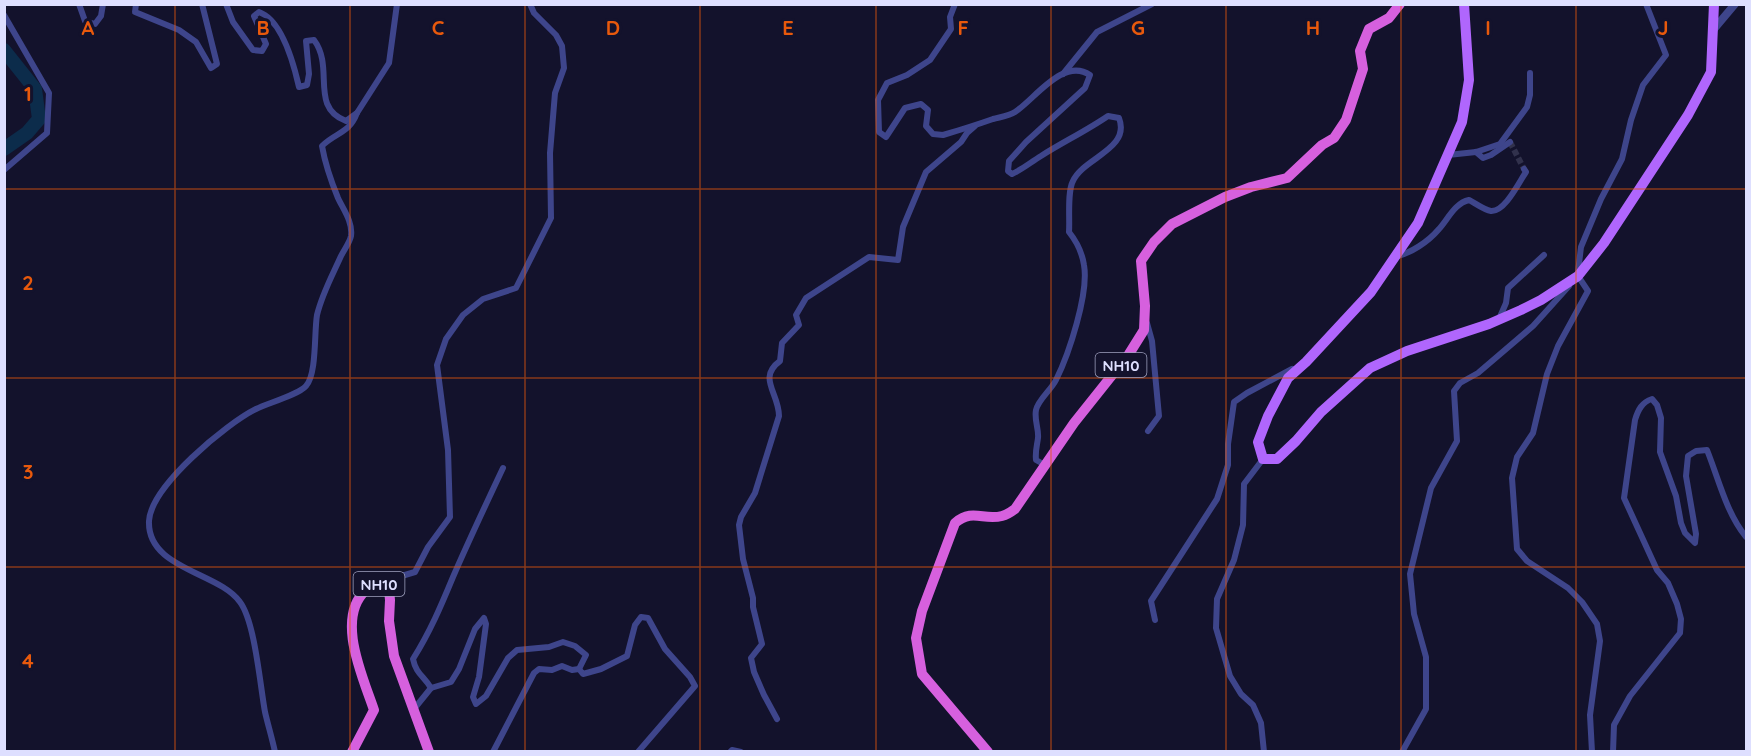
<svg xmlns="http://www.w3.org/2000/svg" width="1751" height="756" viewBox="0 0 1751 756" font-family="Quicksand,sans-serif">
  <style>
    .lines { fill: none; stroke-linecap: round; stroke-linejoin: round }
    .river { stroke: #0c2c4b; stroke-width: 14 }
    .minor-tunnel { stroke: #31314c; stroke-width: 6; stroke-dasharray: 6 3; stroke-linecap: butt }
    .minor { stroke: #3e458b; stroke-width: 6 }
    .tertiary { stroke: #3e458b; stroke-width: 8 }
    .primary { stroke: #b066fd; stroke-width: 10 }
    .trunk { stroke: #d660de; stroke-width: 10 }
    .grid { fill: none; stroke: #e8590c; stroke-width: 1.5; stroke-opacity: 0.55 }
    .labels { text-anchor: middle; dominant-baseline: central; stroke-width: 6; stroke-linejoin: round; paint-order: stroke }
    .shield { fill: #13122c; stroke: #a1a2c0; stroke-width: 1.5 }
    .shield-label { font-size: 15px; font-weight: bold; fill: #dedfff }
    .grid-label { font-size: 20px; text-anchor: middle; font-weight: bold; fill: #e8590c; stroke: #13122c; stroke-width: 6; stroke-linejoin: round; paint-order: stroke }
  </style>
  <rect width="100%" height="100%" fill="#13122c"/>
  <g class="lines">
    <polyline class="river" points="4,50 35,89 39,119 27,133 4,149"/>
    <polyline class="minor-tunnel" points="1510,142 1524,169"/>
    <g class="minor">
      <polyline points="79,4 85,21 95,24 101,16 103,4"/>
      <polyline points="136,4 135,12 179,30 196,42 211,68 217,64 202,4"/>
      <path d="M226,4L233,22L253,50L262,51L266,44L254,16L259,12C282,20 294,65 299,87L307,85L309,74L306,41L314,40C335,68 309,107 346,121L357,113L389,63L397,4"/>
      <path d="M955,4L950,17L951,29L930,60L907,75L887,83L878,100L879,132L886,137L905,108L921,104L928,110L926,126L933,134L943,135C960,130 976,125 993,119C1000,117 1009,116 1015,112C1035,99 1063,57 1090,75L1085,88L1026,142L1009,161L1008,171L1012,174C1023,169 1031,162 1041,156C1063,142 1086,131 1108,116L1119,118C1131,149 1083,158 1073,181C1067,192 1070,219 1069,232C1077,242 1082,252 1084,265C1089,293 1069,354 1056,380C1051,390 1038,400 1036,410C1034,420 1039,429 1038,438C1037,446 1035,451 1036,460L1045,465"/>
      <polyline points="4,15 49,93 47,133 4,170"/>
      <polyline points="1063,74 1097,32 1152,4"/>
      <polyline points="1476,152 1483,158 1491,155 1510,142"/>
      <polyline points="1448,155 1476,152 1500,144 1527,107 1530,95 1530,73"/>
      <path d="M1395,257C1411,253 1428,242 1439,229C1448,219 1455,203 1469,200C1475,203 1484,210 1491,211C1505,212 1519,182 1526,172L1524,169"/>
      <polyline points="1578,272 1581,247 1601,199 1622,159 1631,120 1643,85 1666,55 1646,4"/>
      <polyline points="1578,276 1588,291 1558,346 1547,374 1533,433 1517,457 1512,478 1517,549 1527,561 1568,588 1582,602 1597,624 1600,641 1590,715 1592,752"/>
      <polyline points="1499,319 1506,303 1508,288 1544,255"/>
      <polyline points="1147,323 1152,341 1159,416 1148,431"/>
      <polyline points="1263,459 1244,484 1243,525 1234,560 1217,599 1216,628 1230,676 1241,694 1253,705 1261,723 1264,752"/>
      <path d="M503,468C486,504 469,540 453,577C441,606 430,632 413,659C416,674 424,676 431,688L451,682L459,669L475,629L484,618L486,624L479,677L473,697L476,704L486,696L508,658L517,650L549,647L563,642L575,646L586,655L579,669"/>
      <polyline points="388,580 415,572 428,547 450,517 448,450 437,365 446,339 463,315 483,299 516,288 551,218 550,153 555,93 564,68 562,46 556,35 534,13 530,4"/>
      <polyline points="1155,620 1151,601 1217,499 1228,465 1228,444 1234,402 1247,393 1292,369"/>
      <polyline points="414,709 431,688"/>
      <path d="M777,719L764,695L754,672L751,658L762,644L753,607V598L743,559L739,525L741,517L755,493L779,416C779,393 757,378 780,361L782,343L799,325L796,315L806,298L869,257L898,260L903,227L926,172L961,142L967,133L975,126"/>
      <path d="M275,752C272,738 268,725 265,712C260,685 255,622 240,602C219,572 147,569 149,521C151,486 226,424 256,409C268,403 298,395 306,386C317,374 314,332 317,315C322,294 332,276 341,256C344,250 350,242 351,236C353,222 343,209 338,198C331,181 325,163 322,146C336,132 349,134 357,113"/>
      <polyline points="493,752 534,673 539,669 552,670 562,666 572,670 579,669 583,674 601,669 627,656 635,625 641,617 648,618 665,649 690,677 695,686 638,752"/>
      <polyline points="730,752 732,750 741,752"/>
      <polyline points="1402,752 1426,709 1426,657 1414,614 1410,574 1431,488 1457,441 1454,391 1460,383 1478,373 1533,326 1569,286"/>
      <path d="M1613,752L1614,725L1630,696L1680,633L1681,619L1677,604L1668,583L1657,570L1624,498L1635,420C1638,410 1642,402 1652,399L1657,405L1661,418L1660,452L1676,496L1681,523L1685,533L1695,543L1696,534L1686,476L1688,456L1696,451L1707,450C1719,480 1726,512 1746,537"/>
    </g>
    <polyline class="tertiary" points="1714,29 1735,4"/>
    <polyline class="primary" points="1464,4 1469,80 1462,122 1418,223 1371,292 1306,362 1288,378 1268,416 1258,442 1263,459 1277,459 1296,441 1321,412 1370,368 1407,351 1489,324 1521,310 1541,300 1578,276 1604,243 1688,115 1711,72 1714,4"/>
    <g class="trunk">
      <path d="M352,752L374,710C363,677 335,618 366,590C372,585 381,583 388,580L390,600L389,621L394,656L429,752"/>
      <path d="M988,752L922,674L916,638L922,611L955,523C973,508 983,521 1002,516C1006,515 1011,512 1015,509L1074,423L1129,354L1144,330L1145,306L1141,261L1154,242L1172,224L1225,197L1251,187L1287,178L1322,145L1334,138L1346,120L1363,69L1360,51L1369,29L1389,18L1400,4"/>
    </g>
  </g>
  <path class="grid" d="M175,4V752M350,4V752M525,4V752M700,4V752M876,4V752M1051,4V752M1226,4V752M1401,4V752M1576,4V752M4,189H1746M4,378H1746M4,567H1746"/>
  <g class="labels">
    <g class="shield">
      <rect x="1095.5" y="353" width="51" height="24" rx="4.5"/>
      <rect x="353.5" y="572" width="51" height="24" rx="4.5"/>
    </g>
    <g class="shield-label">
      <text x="1121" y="365">NH10</text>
      <text x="379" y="584">NH10</text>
    </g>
  </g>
  <g class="grid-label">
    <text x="88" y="35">A</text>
    <text x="263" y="35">B</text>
    <text x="438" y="35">C</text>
    <text x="613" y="35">D</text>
    <text x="788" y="35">E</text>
    <text x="963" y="35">F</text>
    <text x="1138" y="35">G</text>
    <text x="1313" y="35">H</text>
    <text x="1488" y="35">I</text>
    <text x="1663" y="35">J</text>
    <text x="28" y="101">1</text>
    <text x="28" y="290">2</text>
    <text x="28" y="479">3</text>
    <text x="28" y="668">4</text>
  </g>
  <rect width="1751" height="756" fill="none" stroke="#dedfff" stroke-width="12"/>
</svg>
